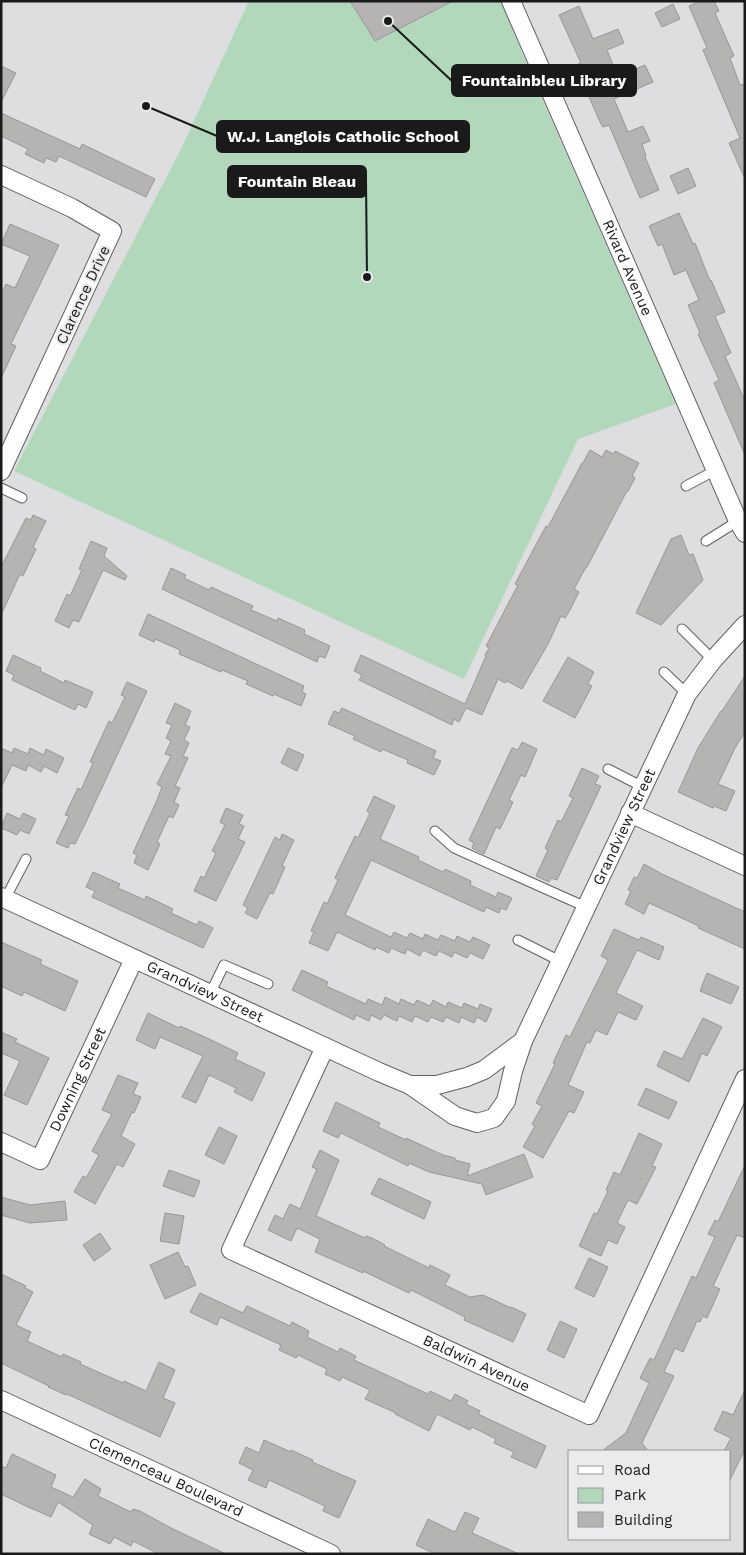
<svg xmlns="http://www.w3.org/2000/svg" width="746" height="1555" viewBox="0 0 746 1555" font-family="'Work Sans',sans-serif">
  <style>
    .green { fill: #b2d8bc }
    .building { fill: #b6b4b3; stroke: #999796 }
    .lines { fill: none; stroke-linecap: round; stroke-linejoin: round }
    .lane-casing { stroke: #616163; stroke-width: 11 }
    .street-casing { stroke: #616163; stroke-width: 20 }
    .lane { stroke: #fff; stroke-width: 9 }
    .street { stroke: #fff; stroke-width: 18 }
    .labels { text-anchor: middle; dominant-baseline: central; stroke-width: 4.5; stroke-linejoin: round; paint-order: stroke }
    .street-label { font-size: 15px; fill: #1a1a1b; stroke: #ebebee }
    .leader { fill: none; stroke: #1a1a1b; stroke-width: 2 }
    .callout-dot { fill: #1a1a1b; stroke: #ebebee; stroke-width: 2 }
    .callout { fill: #1a1a1b; stroke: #1a1a1b; stroke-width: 2 }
    .callout-label { font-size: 16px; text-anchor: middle; font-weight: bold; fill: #fff }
  </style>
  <rect width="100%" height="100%" fill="#dedee0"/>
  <polygon class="green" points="249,1 502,1 522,53 676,404 578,439 464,679 14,471 180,151"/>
  <g class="building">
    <polygon points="350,1 453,1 375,41"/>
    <polygon points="700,1 714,1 719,11 715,13 734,56 730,58 740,85 745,84 745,179 729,143 740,138 703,50 707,48 689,6"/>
    <polygon points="673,4 680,19 662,27 655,13"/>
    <polygon points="579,6 593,39 618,29 624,43 607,50 618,77 645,65 653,82 614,99 628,132 643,126 650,141 642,144 646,156 645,157 659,190 640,198 609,125 603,127 600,122 589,97 592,96 578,64 581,63 559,15"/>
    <polygon points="1,66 16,73 1,102"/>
    <polygon points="1,113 80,149 82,144 155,179 146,197 59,156 56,162 46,158 44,163 25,154 28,149 1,136"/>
    <polygon points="688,168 696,186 678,194 670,176"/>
    <polygon points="679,213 693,244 695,243 710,281 711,280 725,312 715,316 731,353 725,356 745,401 745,455 714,383 719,380 698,334 700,333 688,305 699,300 686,270 674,275 662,244 658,246 649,226"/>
    <polygon points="10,224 59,245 11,344 16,346 1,378 1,295 6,284 15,288 30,256 1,244"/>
    <polygon points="590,450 602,457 606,450 614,454 615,451 639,463 632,476 635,478 628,491 627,491 587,567 586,567 574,589 579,592 571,608 565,618 561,616 548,644 522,689 507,681 505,683 498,679 482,715 466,708 459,722 454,719 452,725 359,680 362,675 354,671 361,655 465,704 486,656 485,655 489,648 486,646 518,585 515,584 546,526 548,527 582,463 583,463"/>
    <polygon points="33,515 46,521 33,547 36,549 23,576 20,574 1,615 1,567 26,518 31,520"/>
    <polygon points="681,535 689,555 693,554 703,580 661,625 636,613 671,539"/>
    <polygon points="91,541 107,548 104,556 127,576 125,580 103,570 79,622 73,620 69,628 55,621 67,594 70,596 82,570 79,569"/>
    <polygon points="171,568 186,575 184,578 209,590 211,587 253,606 251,610 277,621 278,618 305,630 304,634 330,646 325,658 319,656 317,662 162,589"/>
    <polygon points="148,614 304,686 302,692 306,694 301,706 274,694 273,696 246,684 248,681 222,670 221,672 179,654 180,650 155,639 154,642 139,635"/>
    <polygon points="13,655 41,668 40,671 64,683 65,680 93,692 86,708 78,704 75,710 12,680 14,675 6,671"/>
    <polygon points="568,657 594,672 588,684 592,686 575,718 543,701"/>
    <polygon points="745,676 745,732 735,748 718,784 735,791 726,811 714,806 713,808 678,792 698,748 721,711 722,711"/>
    <polygon points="127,682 147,691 86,822 75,844 70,843 68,848 56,843 69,816 65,815 78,788 81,790 93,763 90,762 109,721 112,723 125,697 121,695"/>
    <polygon points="175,703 191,711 185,725 190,727 184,740 189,743 183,756 188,758 175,786 180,788 174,802 179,805 173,818 169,816 157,842 160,844 148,870 134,863 137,855 133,853 157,800 162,787 157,784 171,756 165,754 171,741 166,738 172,725 166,723"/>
    <polygon points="342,708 436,751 433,758 441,761 434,775 407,763 408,760 382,749 381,752 353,739 355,736 328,724 334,711 339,713"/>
    <polygon points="522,742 537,749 525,777 521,775 509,800 513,802 500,829 496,827 484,854 472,848 474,843 469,840 512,748 518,750"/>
    <polygon points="1,748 12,753 14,748 28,754 30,748 44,755 46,749 64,758 57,773 44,766 41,772 28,765 26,771 12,765 1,788"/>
    <polygon points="288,748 304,755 297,771 281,763"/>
    <polygon points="582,768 599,776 595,784 601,786 557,880 551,878 549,882 536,876 548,850 545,848 558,820 561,822 573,798 569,796"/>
    <polygon points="374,796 395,806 380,839 419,857 418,860 443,872 445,869 471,881 470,885 496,897 498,892 512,898 506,910 501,908 499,913 486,907 484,912 371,860 345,915 391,937 394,932 407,938 410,933 423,939 425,934 438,940 441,935 455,941 457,936 470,942 473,937 490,945 483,959 470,953 467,958 454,952 452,957 439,951 436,956 423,950 420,956 407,949 405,954 391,948 389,953 376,947 375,950 337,932 328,951 309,943 314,932 311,931 324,902 327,904 338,880 335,878 342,863 355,836 358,838 370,813 367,811"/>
    <polygon points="226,808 243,815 239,824 244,826 238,839 245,842 216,901 194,891 201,876 204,878 216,853 212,851 225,825 220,822"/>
    <polygon points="7,813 20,819 23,813 36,819 29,834 20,830 17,835 1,828"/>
    <polygon points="282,834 294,840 282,866 285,867 273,894 270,893 257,919 245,913 248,908 243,905 275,837 280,840"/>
    <polygon points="644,864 662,874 745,912 745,949 698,928 699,926 649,903 644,914 625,904 631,891 628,890 634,877 637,878"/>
    <polygon points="93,872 120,884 118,888 145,900 146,896 173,909 171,913 197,925 199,921 213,928 203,948 92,897 95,891 86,887"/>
    <polygon points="614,929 639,940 641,937 664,947 659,960 637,950 616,993 643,1006 636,1020 618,1012 607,1035 596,1030 590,1043 587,1042 568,1085 584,1092 574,1113 569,1111 543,1158 523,1147 535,1126 532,1124 542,1106 536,1103 555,1064 553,1063 566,1035 570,1037 608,960 601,956"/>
    <polygon points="1,942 42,960 40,964 78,981 65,1011 24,992 22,996 1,986"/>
    <polygon points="302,970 328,982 326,986 366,1004 368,999 382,1005 385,997 399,1004 401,999 414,1005 417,1000 430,1006 433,1000 446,1007 448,1002 462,1008 464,1003 478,1009 480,1004 492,1009 486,1022 477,1017 474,1023 461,1017 459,1023 446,1017 443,1022 431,1017 428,1022 415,1016 412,1022 399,1016 397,1021 384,1015 381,1020 371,1015 369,1021 356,1015 354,1020 292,990"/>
    <polygon points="707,973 739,987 731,1004 700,991"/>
    <polygon points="148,1013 179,1028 180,1026 205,1037 238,1053 235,1059 265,1073 252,1101 234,1092 236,1088 209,1075 196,1103 182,1097 203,1056 160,1037 155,1049 136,1040"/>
    <polygon points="703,1018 722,1027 707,1056 702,1053 689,1082 657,1066 664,1051 682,1059"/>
    <polygon points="1,1032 17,1039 15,1042 49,1058 27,1105 4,1095 20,1061 1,1053"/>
    <polygon points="118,1075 138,1083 133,1094 141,1097 134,1113 132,1112 121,1136 135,1144 123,1167 117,1164 95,1204 74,1192 83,1176 86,1178 99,1155 92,1151 112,1114 102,1110"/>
    <polygon points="646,1088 677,1102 669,1119 638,1105"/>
    <polygon points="336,1102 380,1123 378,1127 406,1140 406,1138 443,1155 455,1158 455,1160 470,1164 467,1176 524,1154 533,1177 486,1195 482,1184 429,1172 409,1163 408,1166 341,1133 338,1138 323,1131"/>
    <polygon points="219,1127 237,1136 224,1164 205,1155"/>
    <polygon points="639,1133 662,1144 652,1166 656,1167 637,1204 628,1200 617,1223 625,1227 617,1244 608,1240 601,1256 579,1246 594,1213 597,1214 608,1191 606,1190 614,1172 620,1175"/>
    <polygon points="320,1150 339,1160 316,1216 365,1238 366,1236 372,1238 385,1245 384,1246 429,1268 430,1265 450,1275 445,1285 470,1297 483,1295 511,1308 511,1307 526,1314 513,1342 464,1320 465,1317 411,1290 409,1293 363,1271 363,1273 315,1252 320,1239 297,1228 291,1241 268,1230 275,1215 283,1219 290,1204 300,1209 317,1169 312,1167"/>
    <polygon points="745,1165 745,1238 737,1235 713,1286 720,1289 707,1318 703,1316 700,1322 697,1321 683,1352 675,1348 664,1372 674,1376 642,1443 648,1451 602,1451 626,1433 649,1383 640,1378 650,1358 654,1360 692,1276 696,1278 715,1237 708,1234 715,1220 718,1222"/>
    <polygon points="169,1170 200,1181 194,1197 163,1186"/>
    <polygon points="379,1178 431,1202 424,1219 371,1194"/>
    <polygon points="1,1197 30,1205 65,1201 67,1220 30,1223 1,1215"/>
    <polygon points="165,1213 184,1216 179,1244 160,1241"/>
    <polygon points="100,1233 111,1249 94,1261 83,1245"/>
    <polygon points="178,1252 185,1267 188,1266 196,1285 165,1299 150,1265"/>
    <polygon points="589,1258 608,1267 594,1297 575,1288"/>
    <polygon points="1,1274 26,1286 25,1288 33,1292 16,1325 31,1332 27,1341 62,1357 63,1354 81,1362 80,1364 123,1383 124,1381 146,1391 159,1362 175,1370 163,1398 175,1403 160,1437 67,1394 66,1395 48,1387 49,1386 1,1363"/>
    <polygon points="200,1293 243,1313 247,1306 290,1326 292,1322 309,1331 307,1337 338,1352 340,1348 356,1356 354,1360 428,1394 430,1391 451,1401 455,1394 468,1401 466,1404 480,1411 478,1414 546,1446 536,1468 511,1457 514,1452 494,1443 496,1439 472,1427 470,1430 437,1414 429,1431 395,1414 396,1413 365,1399 370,1390 342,1377 340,1381 325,1374 327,1369 298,1355 296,1358 279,1350 281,1345 220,1317 217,1325 190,1312"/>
    <polygon points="560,1321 577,1329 564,1358 547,1350"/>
    <polygon points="745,1390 745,1449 730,1480 730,1451 724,1451 731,1438 714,1430 723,1411 733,1415"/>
    <polygon points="264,1440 291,1452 291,1450 313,1460 312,1462 356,1481 339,1518 323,1511 325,1506 269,1480 266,1488 248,1480 253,1470 239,1463 246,1447 259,1453"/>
    <polygon points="12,1454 56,1475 51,1487 73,1497 85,1479 101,1489 98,1496 131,1512 133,1509 140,1511 171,1528 226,1554 159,1554 133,1541 131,1546 114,1537 110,1544 89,1534 93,1525 58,1502 51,1517 26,1506 1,1494 1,1466 6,1468"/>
    <polygon points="465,1512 479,1518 472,1533 519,1554 435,1554 416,1545 428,1519 455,1532"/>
  </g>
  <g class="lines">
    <g class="lane-casing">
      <g id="lane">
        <polyline points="686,486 716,470"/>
        <polyline points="1,488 22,498"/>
        <polyline points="706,541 738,521"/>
        <polyline points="682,629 713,660"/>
        <polyline points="664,672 687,694"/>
        <polyline points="608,769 643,787"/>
        <polyline points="435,831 454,848 586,907"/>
        <polyline points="5,899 26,859"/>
        <polyline points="518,940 560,961"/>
        <polyline points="210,994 224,965 268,984"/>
      </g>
    </g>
    <g class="street-casing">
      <g id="street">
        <path id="s1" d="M511,1L738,521L745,533"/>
        <polyline points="1,175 72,208 112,231 1,471"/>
        <polyline points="630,813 745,866"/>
        <path id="s2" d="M1,897L379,1072L410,1085H437L467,1077L484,1070L523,1041L687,694L713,660L745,625"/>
        <path id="s3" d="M325,1047L231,1250L589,1415L745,1079"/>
        <polyline points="410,1085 455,1116 477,1123 494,1118 506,1101 513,1071 523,1041"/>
        <path id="s4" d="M1,1142L40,1160L134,959"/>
        <path id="s5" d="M1,1400L331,1554"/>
      </g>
    </g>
    <use href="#lane" class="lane"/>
    <use href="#street" class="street"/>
  </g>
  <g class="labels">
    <g class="street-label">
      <text stroke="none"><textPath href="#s1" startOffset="291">Rivard Avenue</textPath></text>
      <text transform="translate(83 295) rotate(-65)">Clarence Drive</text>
      <text stroke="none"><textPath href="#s2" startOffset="812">Grandview Street</textPath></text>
      <text stroke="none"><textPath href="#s2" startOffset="225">Grandview Street</textPath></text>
      <text stroke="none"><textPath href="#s4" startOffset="132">Downing Street</textPath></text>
      <text stroke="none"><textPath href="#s3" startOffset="494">Baldwin Avenue</textPath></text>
      <text stroke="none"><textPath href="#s5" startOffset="182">Clemenceau Boulevard</textPath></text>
    </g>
  </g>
  <path class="leader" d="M388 21L452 81M146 106L217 136M367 277L366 181"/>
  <g class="callout-dot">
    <circle cx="388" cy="21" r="5"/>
    <circle cx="146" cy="106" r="5"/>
    <circle cx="367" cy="277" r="5"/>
  </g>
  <g class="callout">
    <rect x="452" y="65" width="184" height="31" rx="5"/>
    <rect x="217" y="121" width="252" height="31" rx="5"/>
    <rect x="228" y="166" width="138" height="31" rx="5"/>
  </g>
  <g class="callout-label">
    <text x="544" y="86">Fountainbleu Library</text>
    <text x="343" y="142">W.J. Langlois Catholic School</text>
    <text x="297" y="187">Fountain Bleau</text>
  </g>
  <rect width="746" height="1555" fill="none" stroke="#1a1a1b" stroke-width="5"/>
  <rect x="568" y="1450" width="162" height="90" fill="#ebebee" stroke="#97979a"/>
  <rect x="578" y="1466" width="25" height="8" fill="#ffffff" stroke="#97979a"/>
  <text x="614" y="1475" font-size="15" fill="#1a1a1b">Road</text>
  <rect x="578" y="1488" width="25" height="15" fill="#b2d8bc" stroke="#97979a"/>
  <text x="614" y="1500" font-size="15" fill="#1a1a1b">Park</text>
  <rect x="578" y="1512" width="25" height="15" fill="#b6b4b3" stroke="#97979a"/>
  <text x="614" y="1525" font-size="15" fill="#1a1a1b">Building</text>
</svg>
